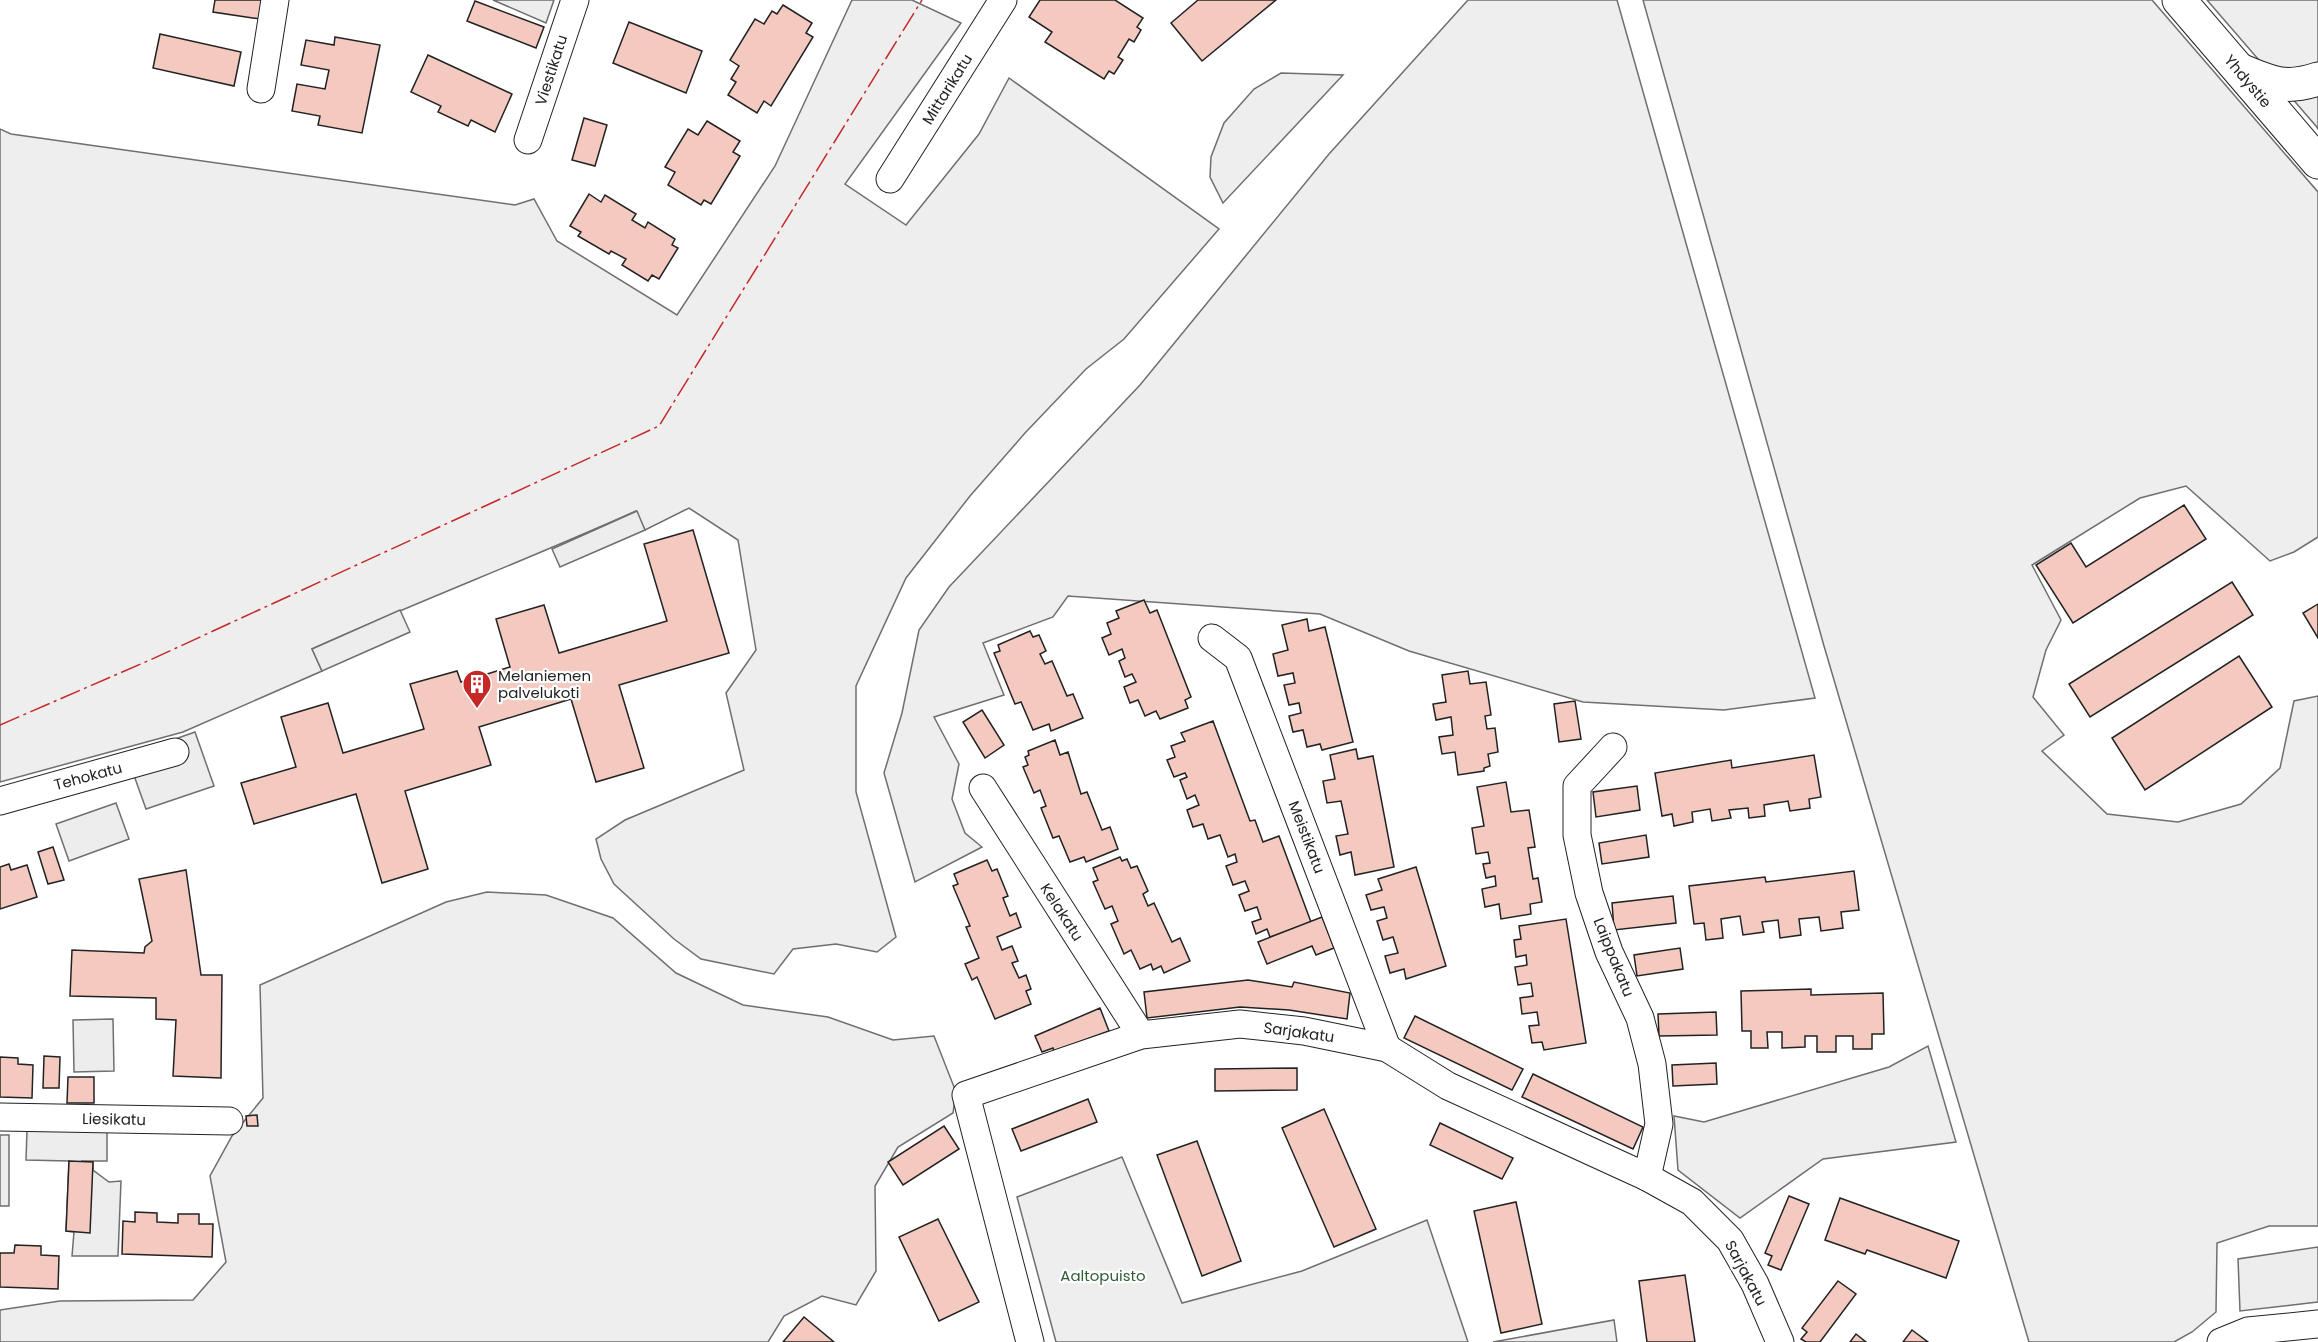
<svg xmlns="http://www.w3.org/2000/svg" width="2318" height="1342" viewBox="0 0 2318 1342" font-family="Poppins,sans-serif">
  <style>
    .green { fill: #eee; stroke: #6f6f6f; stroke-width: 1.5 }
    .parking { fill: #ededed; stroke: #6f6f6f; stroke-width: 1.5 }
    .building { fill: #f3c9c0; stroke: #222; stroke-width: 1.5 }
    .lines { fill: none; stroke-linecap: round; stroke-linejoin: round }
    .minor-casing { stroke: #222; stroke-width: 29 }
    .highway-casing { stroke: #222; stroke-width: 35 }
    .minor { stroke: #fff; stroke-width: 27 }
    .highway { stroke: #fff; stroke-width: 33 }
    .power { stroke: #c62828; stroke-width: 1.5; stroke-dasharray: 21 4.5 3 4.5; stroke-linecap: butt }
    .labels { text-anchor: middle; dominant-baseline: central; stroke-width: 4.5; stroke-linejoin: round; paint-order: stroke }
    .street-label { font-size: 15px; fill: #222; stroke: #fff }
    .poi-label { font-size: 15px; fill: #222; stroke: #fff; text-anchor: start }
    .park-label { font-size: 15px; fill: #2f5e38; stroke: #fff }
  </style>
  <rect width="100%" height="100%" fill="#fff"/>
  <g class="green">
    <path d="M852,0H912L961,23L845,184L906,225L979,134L1009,78L1219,229L1124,339L1086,369L1025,433L970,496L906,578L856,686V792L896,937L877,952L836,944L793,949L774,974L701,959L674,939L614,884L601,859L596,839L625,820L744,770L726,693L756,650L738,540L689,508L645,530L636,511C529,559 419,601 312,649L322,671L183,732L0,782V129L11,134L515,205L534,199L557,241L677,315L775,166Z"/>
    <polygon points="1468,0 1617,0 1815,698 1724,710 1583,702 1409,651 1320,614 1068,596 1053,617 983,643 1004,695 934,717 959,764 952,799 965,833 982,847 915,882 884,773 902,713 919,630 949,587 1140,385 1329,154"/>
    <polygon points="1643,0 2152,0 2318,192 2318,537 2294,552 2270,561 2186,486 2140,498 2032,565 2061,620 2046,650 2033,697 2064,735 2042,751 2107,814 2178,822 2241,804 2280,768 2294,701 2318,696 2318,1226 2269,1226 2217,1243 2216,1312 2192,1332 2174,1342 2029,1342 1824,646"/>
    <polygon points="2207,0 2318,0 2318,129 2316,126"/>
    <polygon points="1281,73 1343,75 1223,203 1210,177 1211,157 1224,123 1254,89"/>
    <polygon points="487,892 546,895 613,918 676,973 743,1005 828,1017 893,1040 934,1036 956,1092 953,1113 898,1147 875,1186 876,1271 856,1305 822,1296 784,1316 768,1342 0,1342 0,1310 60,1301 193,1300 226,1262 210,1176 232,1136 263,1098 260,985 446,902"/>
    <polygon points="1928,1046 1956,1142 1823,1159 1740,1218 1678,1170 1674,1116 1704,1122 1889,1067"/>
    <polygon points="1122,1157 1182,1303 1302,1271 1427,1220 1468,1342 1056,1342 1017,1197"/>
    <polygon points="1614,1320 1617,1342 1493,1342"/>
  </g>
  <g class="parking">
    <polygon points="493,0 554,0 546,23"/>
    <polygon points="637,511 645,530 560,567 552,549"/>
    <polygon points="400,610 410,632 322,671 312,649"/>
    <polygon points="195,732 214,786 146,809 127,756"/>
    <polygon points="116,803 129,839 69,861 56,824"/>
    <polygon points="113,1019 114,1071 74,1072 73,1020"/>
    <polygon points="27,1130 107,1131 107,1161 81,1161 93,1162 93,1170 109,1182 121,1181 118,1256 72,1256 74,1232 66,1231 69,1161 26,1160"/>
    <rect x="0" y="1135" width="9" height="71"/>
    <polygon points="2318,1247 2318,1302 2240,1311 2238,1259"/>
  </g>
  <g class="building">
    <polygon points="215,0 262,0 260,19 213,12"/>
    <polygon points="1040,0 1115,0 1143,18 1137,27 1141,30 1134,42 1129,39 1118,57 1123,60 1114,74 1109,71 1104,79 1045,42 1052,32 1029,17"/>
    <polygon points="1198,0 1276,0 1202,61 1171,23"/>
    <polygon points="475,1 544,27 536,48 467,21"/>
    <polygon points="783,5 812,23 806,33 813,37 771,106 764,101 757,113 728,95 736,82 731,79 739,66 730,60 755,19 764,24 772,11 777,14"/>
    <polygon points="629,22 702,51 686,93 613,63"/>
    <polygon points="160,34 241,52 234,86 153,68"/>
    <polygon points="335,37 380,45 362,133 318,125 320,116 292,111 297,84 325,89 329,70 301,65 306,40 334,45"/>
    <polygon points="428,55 512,94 495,132 471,120 468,126 438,112 441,106 411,92"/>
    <polygon points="584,118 607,125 595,166 572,160"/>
    <polygon points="707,121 740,141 733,152 740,156 711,204 704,200 701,205 668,185 675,172 665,167 688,129 698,135"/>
    <polygon points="589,194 601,202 605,195 636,214 632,220 645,228 648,222 675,239 672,245 678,248 659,279 652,275 648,281 622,265 626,259 611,251 609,254 578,236 581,232 570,226"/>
    <polygon points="2184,505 2206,539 2073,623 2036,565 2071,543 2086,567"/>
    <polygon points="693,530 729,653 619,685 644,768 596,782 571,699 479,727 491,765 405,791 428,869 382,883 356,794 254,824 241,783 296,767 281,717 328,703 343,753 424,729 410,684 457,671 461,682 510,667 496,619 544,605 559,653 667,621 644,544"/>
    <polygon points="2232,582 2253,615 2090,717 2069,684"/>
    <polygon points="1144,600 1150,613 1157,610 1191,697 1185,700 1188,708 1160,719 1156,711 1145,716 1138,700 1130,703 1124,687 1136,682 1132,674 1125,677 1119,661 1125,658 1122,649 1109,655 1102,638 1111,634 1107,623 1119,618 1116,611"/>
    <polygon points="2318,604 2318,638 2303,613"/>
    <polygon points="1307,619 1309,631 1325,627 1353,742 1322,750 1320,744 1307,747 1303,730 1293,732 1289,716 1301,713 1299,703 1289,705 1284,685 1295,683 1293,673 1278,676 1273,654 1288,650 1282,625"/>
    <polygon points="1030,631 1033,637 1039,635 1046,651 1040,654 1045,664 1052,661 1067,696 1073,694 1083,718 1051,731 1049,724 1033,730 1021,702 1015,704 994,653 1000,651 998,645"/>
    <polygon points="2239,656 2272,707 2145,790 2112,738"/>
    <polygon points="1468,671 1470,684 1486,682 1491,715 1485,716 1487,729 1495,728 1498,752 1488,754 1490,766 1484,768 1484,771 1458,775 1455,752 1442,754 1439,737 1453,735 1451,717 1436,720 1433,704 1446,702 1442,675"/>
    <polygon points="1575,701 1581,739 1559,742 1554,704"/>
    <polygon points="982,710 1004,745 985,758 963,722"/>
    <polygon points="1213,721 1250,821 1255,820 1263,842 1279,836 1311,922 1270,937 1267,929 1256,934 1252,922 1261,919 1257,907 1245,911 1239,895 1249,891 1245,881 1233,885 1226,866 1237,862 1235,854 1228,857 1220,835 1208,839 1203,824 1193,827 1187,810 1199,805 1195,795 1187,799 1180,780 1187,777 1185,773 1174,777 1167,760 1175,757 1171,746 1185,741 1181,733"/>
    <polygon points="1055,740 1060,755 1068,752 1081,794 1087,792 1102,830 1110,827 1118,849 1086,862 1084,857 1070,862 1059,836 1053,838 1041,808 1046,806 1040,790 1034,793 1023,767 1028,765 1025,757 1029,755 1028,751"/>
    <polygon points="1356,749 1358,759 1373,756 1394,867 1355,875 1351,852 1340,855 1336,836 1348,834 1341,801 1327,803 1323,781 1335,779 1330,755"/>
    <polygon points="1814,755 1821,797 1809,799 1810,808 1790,811 1788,801 1764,805 1765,816 1749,818 1748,808 1729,810 1731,818 1712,821 1710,809 1692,812 1693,822 1674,826 1672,814 1662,816 1655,773 1731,760 1732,768"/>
    <polygon points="1506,782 1511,812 1529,810 1535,847 1528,848 1533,879 1538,878 1542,902 1530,904 1531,914 1501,919 1499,904 1485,907 1482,889 1496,886 1495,876 1486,878 1483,864 1490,863 1488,852 1476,854 1472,828 1484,826 1477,787"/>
    <polygon points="1637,786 1640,810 1596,817 1593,792"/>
    <polygon points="1646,835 1649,857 1602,864 1599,843"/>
    <polygon points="53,847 64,880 48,884 38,852"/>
    <polygon points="1120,857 1122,861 1127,859 1131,868 1137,866 1148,891 1143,894 1148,906 1154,903 1172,942 1180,938 1190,961 1164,973 1161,966 1153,970 1151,964 1140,969 1131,950 1124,954 1111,924 1118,921 1112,906 1105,909 1093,882 1098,880 1093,868"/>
    <polygon points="987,860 992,871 997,869 1008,896 1003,898 1010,916 1016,913 1021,927 997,937 1002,950 1012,946 1018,961 1012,963 1019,978 1026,975 1031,989 1026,991 1031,1004 995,1019 977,977 972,980 965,964 979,958 966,927 970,926 953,886 958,884 954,874"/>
    <polygon points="9,864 11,870 27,865 37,897 0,909 0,867"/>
    <polygon points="1416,867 1446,966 1406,979 1404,969 1390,973 1385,956 1398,953 1393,937 1383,940 1377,921 1387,918 1384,907 1371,910 1366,895 1382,890 1378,879"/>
    <polygon points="186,870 201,975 222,975 221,1078 173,1076 176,1020 156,1019 156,998 70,996 72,950 144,953 145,947 152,941 139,879"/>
    <polygon points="1854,871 1859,910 1841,912 1843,928 1821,931 1819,917 1799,919 1801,935 1780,938 1778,920 1762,922 1764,932 1743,935 1740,916 1721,919 1723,938 1706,940 1704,923 1694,924 1689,886 1765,877 1766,882"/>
    <polygon points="1673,896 1676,923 1614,930 1612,903"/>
    <polygon points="1322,917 1334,948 1316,955 1312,946 1267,964 1258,942"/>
    <polygon points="1566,919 1586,1043 1544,1050 1542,1042 1532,1043 1529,1026 1539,1025 1537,1012 1522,1014 1520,998 1533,996 1531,983 1518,985 1515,967 1527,965 1526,955 1516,957 1514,940 1521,939 1519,926"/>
    <polygon points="1680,948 1683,969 1637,976 1634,955"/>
    <polygon points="1248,980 1292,987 1294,982 1350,993 1347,1019 1289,1010 1240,1007 1147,1018 1144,992"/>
    <polygon points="1811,989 1811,995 1883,993 1884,1034 1872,1034 1872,1049 1853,1049 1853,1036 1836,1036 1836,1052 1817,1052 1817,1036 1805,1036 1805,1047 1782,1048 1782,1032 1767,1032 1768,1048 1751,1048 1751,1031 1742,1031 1741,991"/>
    <polygon points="1100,1008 1109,1031 1054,1051 1053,1048 1042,1052 1035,1036"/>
    <polygon points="1716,1012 1717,1035 1659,1036 1658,1014"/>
    <polygon points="1415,1016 1523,1069 1512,1090 1404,1038"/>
    <polygon points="44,1056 60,1057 59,1088 43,1088"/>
    <polygon points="0,1057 18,1058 18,1064 33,1065 32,1098 0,1097"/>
    <polygon points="1716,1063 1717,1084 1673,1086 1672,1065"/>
    <polygon points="1297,1068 1297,1090 1215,1091 1215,1069"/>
    <polygon points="1533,1074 1643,1127 1633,1149 1522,1097"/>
    <polygon points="68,1077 94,1077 94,1103 67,1103"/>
    <polygon points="1088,1099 1097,1122 1021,1151 1012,1129"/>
    <polygon points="1324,1109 1376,1229 1334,1247 1282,1128"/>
    <polygon points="257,1115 258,1126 247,1126 246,1116"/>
    <polygon points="1440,1123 1513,1158 1502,1179 1430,1145"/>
    <polygon points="944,1126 959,1149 903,1185 888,1162"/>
    <polygon points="1197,1141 1241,1261 1202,1276 1157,1155"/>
    <polygon points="69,1161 93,1162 90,1233 66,1231"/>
    <polygon points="1789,1196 1809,1204 1781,1270 1768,1265 1772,1256 1765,1253"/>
    <polygon points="1840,1198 1959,1241 1946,1278 1867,1250 1865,1254 1825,1240"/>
    <polygon points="1516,1202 1542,1324 1501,1333 1474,1211"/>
    <polygon points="135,1212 157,1213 157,1222 178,1223 178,1214 199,1214 199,1224 213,1224 212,1257 122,1254 123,1221 135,1222"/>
    <polygon points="938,1219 979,1302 939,1321 899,1237"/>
    <polygon points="15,1245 41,1246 41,1255 59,1256 58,1289 0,1287 0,1253 14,1253"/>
    <polygon points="1685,1275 1695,1342 1647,1342 1639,1281"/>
    <polygon points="1838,1281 1856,1294 1820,1342 1806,1342 1801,1339 1807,1332 1802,1328"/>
    <polygon points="804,1317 834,1342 783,1342"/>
    <polygon points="1912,1330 1928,1342 1903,1342"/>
    <polygon points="1856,1334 1866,1342 1850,1342"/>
  </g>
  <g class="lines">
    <g class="minor-casing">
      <g id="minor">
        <polyline points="261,89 275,0"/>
        <polyline points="528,140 575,0"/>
        <polyline points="890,179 1003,0"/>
        <polyline points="1212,638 1238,658 1387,1048"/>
        <polyline points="1613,747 1577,786 1577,835 1589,893 1609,952 1640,1018 1652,1064 1659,1124 1647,1177"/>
        <polyline points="983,788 1141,1035"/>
        <polyline points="0,801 175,752"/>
        <polyline points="0,1117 229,1121"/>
        <polyline points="1030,1342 966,1095 1141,1035 1240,1024 1304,1031 1387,1048 1448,1086 1647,1177 1692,1202 1730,1240 1755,1284 1780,1342"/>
        <polyline points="2221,1342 2248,1331 2318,1324"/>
      </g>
    </g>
    <g class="highway-casing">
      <g id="highway">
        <polyline points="2179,0 2318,162"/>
        <path d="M2240,70C2271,83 2285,90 2318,79"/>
      </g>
    </g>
    <use href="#minor" class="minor"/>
    <use href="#highway" class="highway"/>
    <polyline class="power" points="0,725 150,660 659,426 922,0"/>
  </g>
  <defs>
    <g id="building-pin" transform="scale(1.5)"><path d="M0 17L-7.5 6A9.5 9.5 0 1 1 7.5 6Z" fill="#c62828" stroke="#fff"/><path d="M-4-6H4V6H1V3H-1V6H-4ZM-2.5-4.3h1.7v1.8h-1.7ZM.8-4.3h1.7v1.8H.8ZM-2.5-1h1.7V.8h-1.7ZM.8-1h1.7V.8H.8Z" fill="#fff"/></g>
  </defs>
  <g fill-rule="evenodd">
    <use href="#building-pin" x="477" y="684"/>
  </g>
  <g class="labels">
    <g class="street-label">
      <text transform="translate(551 70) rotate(-72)">Viestikatu</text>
      <text transform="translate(2248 81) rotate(50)">Yhdystie</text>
      <text transform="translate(947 89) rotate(-58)">Mittarikatu</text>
      <text transform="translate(88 776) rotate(-15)">Tehokatu</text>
      <text transform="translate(1307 837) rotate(69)">Meistikatu</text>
      <text transform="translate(1062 912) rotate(57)">Kelakatu</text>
      <text transform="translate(1614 957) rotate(68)">Laippakatu</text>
      <text transform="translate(1299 1032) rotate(8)">Sarjakatu</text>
      <text transform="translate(114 1119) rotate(1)">Liesikatu</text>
      <text transform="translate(1746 1273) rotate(62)">Sarjakatu</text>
    </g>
    <g class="poi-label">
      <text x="498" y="675">Melaniemen<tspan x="498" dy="17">palvelukoti</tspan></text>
    </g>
    <g class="park-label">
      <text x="1103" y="1275">Aaltopuisto</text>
    </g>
  </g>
</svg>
